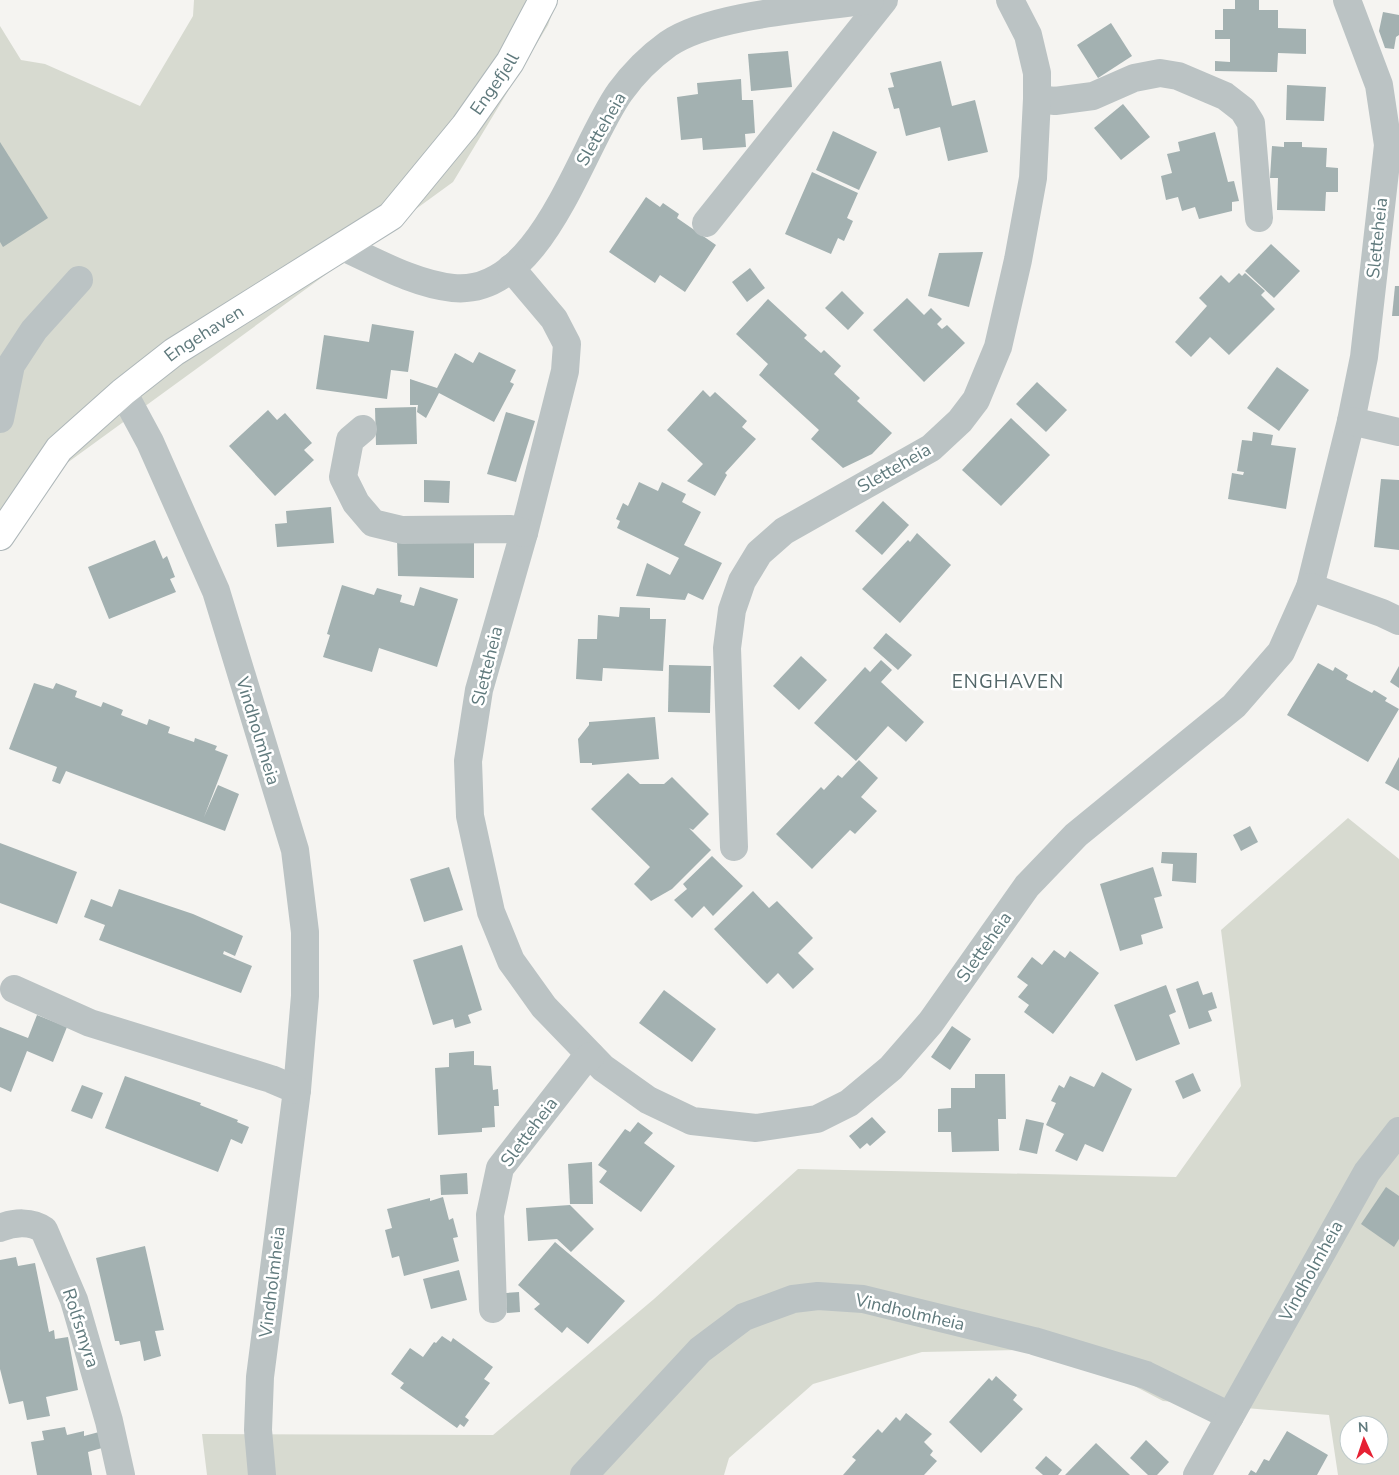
<svg xmlns="http://www.w3.org/2000/svg" width="1399" height="1475" viewBox="0 0 1399 1475" font-family="'Nunito Sans',sans-serif">
  <style>
    .green { fill: #d7dad0; fill-rule: evenodd }
    .building { fill: #a3b1b1 }
    .lines { fill: none; stroke-linecap: round; stroke-linejoin: round }
    .secondary-casing { stroke: #aeb7b9; stroke-width: 30 }
    .street { stroke: #bbc3c4; stroke-width: 28 }
    .secondary { stroke: #fff; stroke-width: 28 }
    .labels { text-anchor: middle; dominant-baseline: central; stroke-width: 5; stroke-linejoin: round; paint-order: stroke }
    .street-label { font-size: 18px; fill: #607a7d; stroke: #fff }
    .neighbourhood-label { font-size: 19px; letter-spacing: 1px; fill: #526668; stroke: #fff }
  </style>
  <rect width="100%" height="100%" fill="#f5f4f1"/>
  <g class="green">
    <polygon points="194,0 557,0 548,25 453,182 56,471 0,533 0,26 21,60 45,64 140,106 193,16"/>
    <path d="M1348,818L1399,859V1475H1338L1329,1415L1163,1401L1064,1349L922,1352L813,1384L729,1458L724,1475H207L202,1434L493,1435L654,1299L798,1169L1176,1177L1241,1086L1221,930ZM1349,1425H1379V1455H1349Z"/>
  </g>
  <g class="building">
    <polygon points="1235,0 1259,0 1259,10 1278,10 1278,28 1306,29 1306,54 1278,53 1277,72 1215,71 1215,61 1230,62 1230,39 1215,39 1215,30 1223,30 1223,9 1235,9"/>
    <polygon points="1383,12 1399,15 1399,35 1396,37 1394,49 1385,48 1379,31"/>
    <polygon points="1111,23 1132,56 1098,78 1077,45"/>
    <polygon points="788,51 792,87 751,91 748,54"/>
    <polygon points="941,61 952,106 975,100 988,152 948,161 940,127 906,136 899,108 894,109 888,88 894,87 890,73"/>
    <polygon points="741,79 742,100 753,100 755,133 745,134 746,147 703,150 702,138 681,140 677,97 698,94 697,83"/>
    <polygon points="1287,85 1326,87 1324,121 1286,120"/>
    <polygon points="1123,104 1150,137 1121,160 1094,128"/>
    <polygon points="833,131 877,152 859,190 816,170"/>
    <polygon points="1215,132 1228,182 1234,181 1239,201 1232,202 1232,211 1199,219 1195,207 1182,211 1178,197 1166,200 1161,176 1172,173 1167,154 1180,151 1178,142"/>
    <polygon points="0,142 48,218 3,247 0,242"/>
    <polygon points="1284,142 1302,142 1302,147 1327,148 1326,167 1338,168 1338,192 1326,192 1325,211 1277,210 1278,178 1270,178 1272,146 1284,147"/>
    <polygon points="812,172 858,193 847,218 853,221 844,241 838,238 831,254 785,234"/>
    <polygon points="646,197 660,207 663,203 679,214 677,218 716,245 685,292 660,275 655,283 609,252"/>
    <polygon points="1271,244 1300,271 1274,298 1245,271"/>
    <polygon points="983,252 969,307 928,296 939,253"/>
    <polygon points="750,268 765,288 747,302 732,282"/>
    <polygon points="1239,273 1242,276 1245,273 1265,291 1261,295 1275,309 1229,355 1210,337 1191,357 1175,342 1207,306 1199,298 1221,275 1229,283"/>
    <polygon points="1395,286 1399,286 1399,316 1392,316"/>
    <polygon points="842,291 864,313 848,330 825,308"/>
    <polygon points="907,298 924,315 931,308 942,319 937,324 942,329 947,325 965,343 924,382 873,330"/>
    <polygon points="768,299 807,335 804,338 821,353 824,350 841,366 834,374 860,398 857,401 892,433 872,454 843,468 811,439 819,430 759,375 768,364 736,334"/>
    <polygon points="372,324 414,331 408,372 391,370 387,399 316,389 324,335 369,342"/>
    <polygon points="479,352 516,370 510,382 514,384 494,422 439,393 426,418 417,412 418,405 410,405 410,379 437,388 455,353 473,363"/>
    <polygon points="1277,367 1309,390 1279,431 1247,408"/>
    <polygon points="1037,382 1067,410 1046,432 1016,404"/>
    <polygon points="703,390 710,397 715,392 747,421 742,427 756,439 725,473 727,475 715,496 687,481 703,464 667,430"/>
    <polygon points="416,407 417,444 376,445 375,408"/>
    <polygon points="268,410 277,420 285,413 312,443 304,450 314,460 275,496 229,446"/>
    <polygon points="506,412 535,421 516,482 487,474"/>
    <polygon points="1011,418 1050,455 1001,506 962,470"/>
    <polygon points="1253,432 1273,435 1271,445 1296,448 1286,509 1228,499 1232,473 1243,475 1244,472 1237,471 1242,440 1252,441"/>
    <polygon points="1381,479 1399,480 1399,550 1374,547"/>
    <polygon points="424,480 450,481 449,503 424,502"/>
    <polygon points="639,482 658,491 662,482 686,494 682,502 701,512 684,545 722,563 703,600 688,593 685,600 636,596 647,563 670,575 679,558 617,528 620,521 616,519 623,503 628,506"/>
    <polygon points="883,501 909,525 882,555 855,531"/>
    <polygon points="331,507 334,543 277,547 275,524 287,523 286,511"/>
    <polygon points="917,533 951,565 900,623 862,589 908,540 910,542"/>
    <polygon points="474,536 474,578 398,576 397,539"/>
    <polygon points="155,540 163,559 167,556 175,577 170,579 176,592 109,619 88,567"/>
    <polygon points="342,585 374,595 377,588 402,595 400,602 414,606 420,587 458,599 437,667 379,648 372,672 323,657 330,635 327,634"/>
    <polygon points="620,607 650,608 650,619 666,619 663,671 603,668 602,681 576,679 578,639 597,639 598,615 619,617"/>
    <polygon points="886,633 912,655 898,670 873,648"/>
    <polygon points="801,656 827,680 799,710 773,686"/>
    <polygon points="881,660 892,670 881,682 924,722 906,742 888,726 856,761 814,723 865,667 870,672"/>
    <polygon points="1318,663 1333,671 1335,667 1348,675 1346,679 1372,693 1374,690 1387,698 1385,701 1399,709 1368,762 1287,715"/>
    <polygon points="669,665 711,666 710,713 668,712"/>
    <polygon points="1399,666 1399,688 1390,682"/>
    <polygon points="34,683 53,689 56,683 77,691 75,697 101,707 103,702 123,710 121,715 147,725 149,719 170,727 168,733 194,742 195,738 217,746 215,750 228,755 204,817 218,785 239,794 225,831 66,771 60,784 52,781 57,767 9,749"/>
    <polygon points="655,717 659,759 592,765 592,763 580,763 578,739 589,725 589,722"/>
    <polygon points="1399,757 1399,791 1385,783"/>
    <polygon points="859,760 878,778 861,797 877,811 855,834 850,830 812,869 776,834 821,787 824,790 838,775 842,778"/>
    <polygon points="628,773 640,784 664,784 672,777 709,814 693,830 689,828 711,850 672,889 651,901 634,884 650,867 591,809"/>
    <polygon points="1250,826 1258,842 1241,851 1233,835"/>
    <polygon points="0,843 77,872 57,924 0,903"/>
    <polygon points="1162,852 1197,853 1196,883 1172,881 1173,864 1161,863"/>
    <polygon points="712,856 743,886 713,916 704,906 692,918 674,900 687,889 683,884"/>
    <polygon points="449,867 463,910 424,922 410,879"/>
    <polygon points="1153,867 1162,896 1154,898 1163,928 1141,935 1143,944 1120,951 1100,884"/>
    <polygon points="119,889 193,914 243,936 235,956 224,951 223,954 252,966 241,993 99,940 105,925 84,917 91,899 112,907"/>
    <polygon points="753,891 769,908 777,901 813,938 798,953 814,969 793,989 778,973 767,984 714,929"/>
    <polygon points="462,945 482,1010 468,1015 471,1023 455,1028 453,1019 433,1025 413,960"/>
    <polygon points="1054,950 1065,958 1070,951 1099,973 1053,1034 1024,1012 1029,1005 1018,997 1028,985 1017,977 1032,957 1042,965"/>
    <polygon points="1198,981 1203,995 1212,992 1217,1008 1208,1011 1212,1021 1189,1029 1176,989"/>
    <polygon points="1166,985 1176,1012 1169,1015 1180,1044 1136,1061 1114,1005"/>
    <polygon points="664,990 716,1029 692,1062 639,1023"/>
    <polygon points="37,1015 67,1027 53,1062 27,1051 11,1092 0,1087 0,1027 28,1038"/>
    <polygon points="952,1026 971,1039 950,1070 931,1057"/>
    <polygon points="474,1051 474,1065 491,1066 493,1090 498,1089 499,1106 494,1106 495,1127 482,1128 482,1132 438,1135 435,1068 449,1067 449,1053"/>
    <polygon points="1102,1072 1132,1089 1103,1152 1085,1144 1077,1161 1055,1151 1064,1134 1046,1125 1056,1103 1051,1101 1059,1085 1064,1088 1070,1076 1094,1087"/>
    <polygon points="1193,1073 1201,1091 1183,1099 1175,1081"/>
    <polygon points="975,1074 1005,1074 1006,1119 998,1119 999,1151 952,1152 951,1132 938,1132 938,1109 951,1108 951,1088 975,1088"/>
    <polygon points="125,1076 201,1103 200,1105 238,1120 237,1122 249,1127 242,1144 231,1139 218,1172 105,1128"/>
    <polygon points="82,1085 103,1093 92,1119 71,1111"/>
    <polygon points="872,1117 886,1132 870,1146 867,1143 860,1149 849,1136"/>
    <polygon points="1026,1119 1044,1123 1037,1154 1019,1150"/>
    <polygon points="638,1122 653,1133 644,1143 675,1166 641,1212 599,1182 607,1171 598,1165 625,1129 630,1132"/>
    <polygon points="592,1162 593,1204 570,1204 568,1164"/>
    <polygon points="467,1173 468,1194 441,1195 440,1175"/>
    <polygon points="1386,1187 1399,1196 1399,1239 1394,1247 1361,1224"/>
    <polygon points="443,1197 449,1220 453,1218 458,1237 453,1238 459,1261 404,1276 399,1256 392,1258 385,1230 392,1228 387,1209 430,1198 430,1201"/>
    <polygon points="570,1205 594,1229 571,1252 557,1239 528,1241 526,1208"/>
    <polygon points="555,1242 625,1301 588,1344 567,1327 562,1333 534,1309 540,1304 518,1285"/>
    <polygon points="145,1246 164,1330 155,1331 161,1356 144,1361 140,1341 120,1345 119,1341 115,1341 96,1258"/>
    <polygon points="16,1257 18,1266 35,1263 49,1332 54,1330 55,1339 68,1337 78,1390 46,1397 50,1416 27,1420 23,1401 9,1404 0,1369 0,1260"/>
    <polygon points="459,1270 467,1300 431,1309 423,1279"/>
    <polygon points="519,1292 520,1312 507,1313 506,1293"/>
    <polygon points="442,1336 451,1342 453,1338 493,1367 484,1379 490,1383 465,1417 469,1420 464,1427 460,1424 457,1428 400,1388 404,1383 391,1374 410,1348 423,1357 434,1342 436,1343"/>
    <polygon points="996,1376 1017,1395 1013,1400 1023,1409 981,1453 949,1422 989,1378 992,1381"/>
    <polygon points="906,1413 932,1434 924,1442 933,1451 930,1455 937,1461 924,1475 843,1475 856,1460 852,1457 878,1429 882,1433 896,1417 900,1421"/>
    <polygon points="65,1427 67,1435 84,1431 84,1436 99,1432 102,1448 88,1452 92,1475 37,1475 31,1442 44,1440 42,1431"/>
    <polygon points="1287,1431 1328,1455 1317,1475 1248,1475 1251,1470 1256,1473 1264,1459 1269,1461"/>
    <polygon points="1146,1440 1169,1462 1157,1475 1148,1475 1130,1458"/>
    <polygon points="1096,1443 1130,1475 1065,1475"/>
    <polygon points="1046,1456 1062,1470 1058,1475 1043,1475 1035,1468"/>
  </g>
  <g class="lines">
    <g class="secondary-casing">
      <g id="secondary">
        <path id="s1" d="M0,536L59,449L123,392L174,352L391,216L465,126L510,62L543,0"/>
      </g>
    </g>
    <g class="street">
      <polyline points="1037,99 1055,101 1093,96 1134,78 1160,73 1178,76 1225,96 1243,110 1251,123 1259,218"/>
      <polyline points="706,223 884,0"/>
      <path d="M343,247C378,263 415,284 453,288C541,297 580,148 620,92C633,74 650,57 668,44C711,14 816,8 870,0"/>
      <polyline points="511,268 554,319 567,344 565,371 524,533 479,690 468,761 470,816 491,912 511,961 544,1007 603,1068 648,1100 692,1121 756,1128 817,1119 849,1103 891,1068 931,1022 1027,886 1076,835 1234,706 1281,652 1310,587 1351,421 1364,357 1388,145 1379,85 1347,0"/>
      <polyline points="123,392 150,442 216,591 295,850 305,932 305,996 297,1090 260,1377 258,1430 262,1475"/>
      <polyline points="0,419 11,365 34,330 79,280"/>
      <polyline points="1351,421 1399,432"/>
      <polyline points="363,429 350,440 343,477 356,503 373,523 402,530 511,529 524,533"/>
      <polyline points="1310,587 1382,613 1399,621"/>
      <polyline points="734,847 727,648 732,610 742,581 759,553 784,531 931,448 960,421 976,400 998,347 1018,260 1033,178 1037,99 1037,73 1028,35 1010,0"/>
      <polyline points="14,989 90,1023 271,1079 297,1090"/>
      <path d="M0,1228C14,1222 32,1221 44,1230L74,1300L109,1421L121,1475"/>
      <polyline points="493,1309 490,1215 500,1168 581,1064 591,1056"/>
      <polyline points="584,1475 700,1350 744,1317 793,1299 818,1296 863,1299 1034,1341 1146,1375 1230,1416"/>
      <polyline points="1197,1475 1367,1172 1399,1131"/>
    </g>
    <use href="#secondary" class="secondary"/>
  </g>
  <g class="labels">
    <g class="street-label">
      <text stroke="none"><textPath href="#s1" startOffset="680">Engefjell</textPath></text>
      <text transform="translate(601 129) rotate(-60)">Sletteheia</text>
      <text transform="translate(1377 238) rotate(-84)">Sletteheia</text>
      <text stroke="none"><textPath href="#s1" startOffset="291">Engehaven</textPath></text>
      <text transform="translate(894 468) rotate(-30)">Sletteheia</text>
      <text transform="translate(487 666) rotate(-76)">Sletteheia</text>
      <text transform="translate(258 731) rotate(73)">Vindholmheia</text>
      <text transform="translate(984 947) rotate(-55)">Sletteheia</text>
      <text transform="translate(529 1132) rotate(-53)">Sletteheia</text>
      <text transform="translate(1311 1271) rotate(-61)">Vindholmheia</text>
      <text transform="translate(272 1282) rotate(-83)">Vindholmheia</text>
      <text transform="translate(910 1312) rotate(13)">Vindholmheia</text>
      <text transform="translate(81 1328) rotate(72)">Rolfsmyra</text>
    </g>
    <g class="neighbourhood-label">
      <text x="1008" y="682">ENGHAVEN</text>
    </g>
  </g>
  <g transform="translate(1364 1440) rotate(357)"><circle r="24" fill="#ffffff" stroke="#bfcacb"/>
  <path d="M0-4L9 19L0 12L-9 19Z" fill="#e62133"/>
  <text y="-8" font-size="14" font-weight="bold" text-anchor="middle" fill="#607a7d">N</text>
  </g>
</svg>
